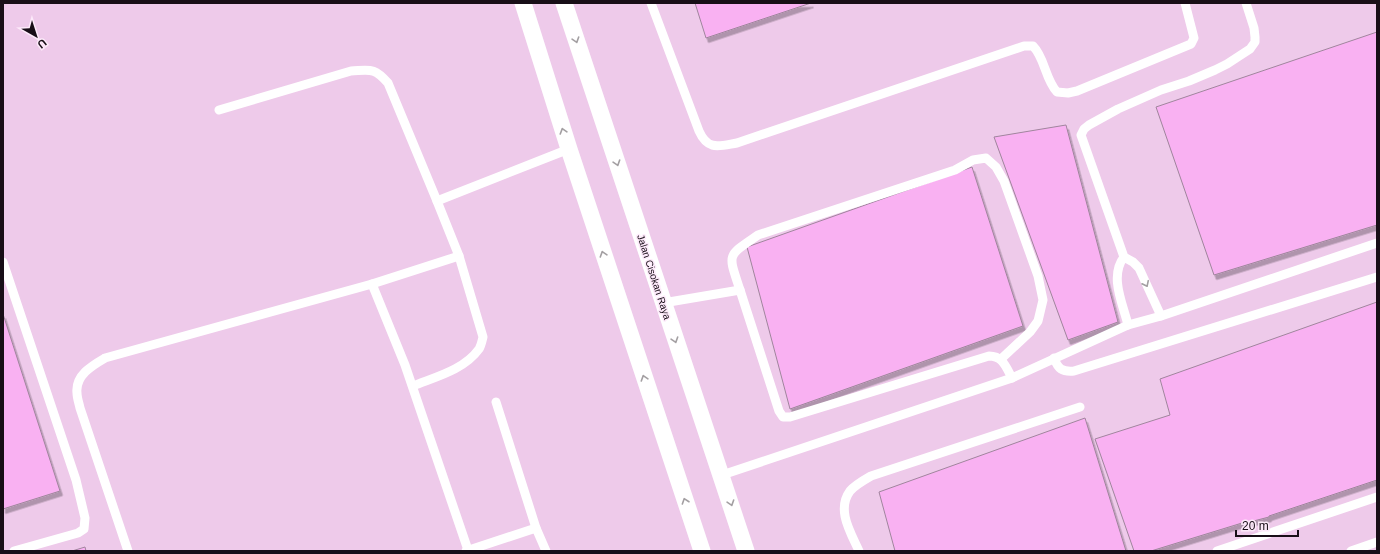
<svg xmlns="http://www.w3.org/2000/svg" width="1380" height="554" viewBox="0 0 1380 554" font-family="Arial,sans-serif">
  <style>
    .built { fill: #eecaea }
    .building { fill: #f9b1f2; stroke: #a0859d; filter: url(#shadow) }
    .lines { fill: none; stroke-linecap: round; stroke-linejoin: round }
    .lane { stroke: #fff; stroke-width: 9 }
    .street { stroke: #fff; stroke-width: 17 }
    .oneway { stroke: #a39fa2 }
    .labels { text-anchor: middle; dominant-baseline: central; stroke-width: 3; stroke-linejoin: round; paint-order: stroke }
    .street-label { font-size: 10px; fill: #180e17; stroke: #fdeafa }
  </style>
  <defs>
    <filter id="shadow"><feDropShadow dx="2.5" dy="4.5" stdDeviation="0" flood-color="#0004"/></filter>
  </defs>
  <rect width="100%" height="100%" fill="#f7d8f3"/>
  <rect class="built" x="3" y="3" width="1374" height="548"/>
  <g class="building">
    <polygon points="695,3 811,3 706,38"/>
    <polygon points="1377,32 1377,225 1214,275 1156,107"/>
    <polygon points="1066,125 1118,322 1068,340 994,137"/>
    <polygon points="972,167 1023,326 790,409 747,247"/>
    <polygon points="1377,302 1377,480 1269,516 1269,517 1242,524 1242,523 1151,551 1134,551 1095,439 1170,415 1160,379"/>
    <polygon points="3,314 60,491 3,509"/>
    <polygon points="1085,418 1126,551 895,551 879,492"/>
    <polygon points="85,547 86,551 72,551"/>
  </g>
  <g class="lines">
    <g class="lane">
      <path d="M651,3L699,131C708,151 719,146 737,143L1024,46H1033C1045,58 1045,79 1057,92L1068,93L1077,91L1191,44L1194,38L1185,3"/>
      <path d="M219,110L351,71C370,70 374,67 388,83L437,201"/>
      <path d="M1124,257C1109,276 1123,304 1128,325"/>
      <polyline points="3,262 76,480 85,518 84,529 78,533 14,551"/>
      <polyline points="372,284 405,365 468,550"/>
      <path d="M740,290C728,253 726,257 758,235L955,170L973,160L986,158L996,167L1004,181L1038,276L1043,300L1038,321L1030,332L1001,359"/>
      <path d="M663,303L740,290L779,411L783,417H790L989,356C1003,356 1006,367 1012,378"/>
      <polyline points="1161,316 1139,268 1133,262 1124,257 1081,135 1084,129 1089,125 1118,109 1161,90 1189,81 1215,70 1227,64 1250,49 1255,42 1255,37 1254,28 1246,3"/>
      <path d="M1054,358C1058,369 1062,372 1074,371L1377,277"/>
      <path d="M413,386C435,377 464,370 479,349C481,346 482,341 483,337L459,256L437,201L569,149"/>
      <polyline points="496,402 536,528"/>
      <polyline points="722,475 1012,378 1128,325 1161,316 1377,243"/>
      <path d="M128,551L80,408C79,403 77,398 77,393C75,375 93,365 105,358L372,284L459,256"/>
      <polyline points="466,551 536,528 546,551"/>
      <path d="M859,551C851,533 836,510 850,491C855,485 864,480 871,476L1080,407"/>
      <polyline points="1217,551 1377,497"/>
      <polyline points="1351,551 1377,542"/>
    </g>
    <g class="street">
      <polyline points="523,3 569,149 702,551"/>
      <polyline points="564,3 746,551"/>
    </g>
  </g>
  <defs><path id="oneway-chevron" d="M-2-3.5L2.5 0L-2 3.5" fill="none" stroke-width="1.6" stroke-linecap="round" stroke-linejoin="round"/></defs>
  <g class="oneway">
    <use href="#oneway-chevron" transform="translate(576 40) rotate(72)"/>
    <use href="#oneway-chevron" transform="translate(563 131) rotate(-107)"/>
    <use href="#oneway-chevron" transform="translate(617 163) rotate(72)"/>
    <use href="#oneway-chevron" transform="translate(603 254) rotate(-108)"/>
    <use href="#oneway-chevron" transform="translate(1146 284) rotate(64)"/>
    <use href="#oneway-chevron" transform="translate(675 340) rotate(72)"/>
    <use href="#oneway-chevron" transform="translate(644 378) rotate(-108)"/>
    <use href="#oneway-chevron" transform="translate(685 501) rotate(-109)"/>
    <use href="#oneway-chevron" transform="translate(731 503) rotate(72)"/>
  </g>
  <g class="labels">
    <g class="street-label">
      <text transform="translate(654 277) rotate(72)">Jalan Cisokan Raya</text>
    </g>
  </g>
  <rect width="1380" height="554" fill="none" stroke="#180e17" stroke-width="8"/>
  <g transform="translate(36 36) rotate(141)" stroke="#fdeafa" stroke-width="3" paint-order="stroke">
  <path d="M0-3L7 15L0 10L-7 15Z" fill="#180e17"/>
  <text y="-6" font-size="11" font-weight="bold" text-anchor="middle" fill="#180e17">U</text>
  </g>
  <path d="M1236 530v6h62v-6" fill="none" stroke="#180e17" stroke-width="2"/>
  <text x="1242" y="530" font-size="12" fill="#180e17" stroke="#fdeafa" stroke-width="3" paint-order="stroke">20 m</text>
</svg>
